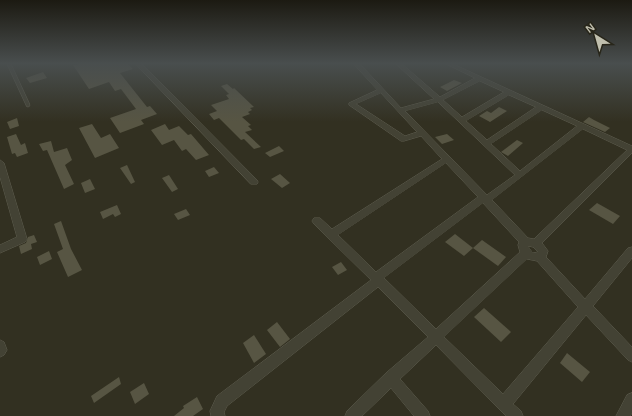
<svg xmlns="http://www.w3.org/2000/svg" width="632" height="416" viewBox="0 0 632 416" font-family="Helvetica,sans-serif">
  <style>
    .building { fill: #575543 }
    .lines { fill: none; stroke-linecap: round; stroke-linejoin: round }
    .service-casing { stroke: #5e5d4f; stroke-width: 4.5 }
    .minor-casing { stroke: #5e5d4f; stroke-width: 1 }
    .service { stroke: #434234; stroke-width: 3.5 }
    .minor { fill: #434234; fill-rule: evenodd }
  </style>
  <rect width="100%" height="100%" fill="#323021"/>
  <g class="building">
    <polygon points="80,64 128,64 133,69 120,73 147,107 150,106 157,114 141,120 144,124 120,133 110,118 136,109 121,89 115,91 109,82 89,89 73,65"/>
    <polygon points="43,72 47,78 30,83 26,78"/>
    <polygon points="454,80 462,83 447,91 440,87"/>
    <polygon points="227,84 233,89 234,88 254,107 250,108 252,110 248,112 250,114 242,117 251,125 248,126 252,130 245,132 261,147 254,149 244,139 241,140 219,118 214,120 209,114 217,111 211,105 229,99 226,95 229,94 221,86"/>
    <polygon points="499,107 507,111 490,122 479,116 487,111 491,113"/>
    <polygon points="589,117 594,120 610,128 605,132 583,122"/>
    <polygon points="17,118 19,126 10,129 7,122"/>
    <polygon points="92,124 101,138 110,134 119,148 95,158 79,128"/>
    <polygon points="165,124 169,130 179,126 188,135 191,134 209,155 196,160 186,149 182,151 174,140 162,145 151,130"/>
    <polygon points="16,134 21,145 25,143 28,153 17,157 15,153 12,154 7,137"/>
    <polygon points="447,134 454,140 442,144 435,137"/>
    <polygon points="517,140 523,143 508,156 501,152"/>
    <polygon points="51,141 54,152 67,148 72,160 65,165 74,184 64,189 47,150 43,151 39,144"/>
    <polygon points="279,146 284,151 270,157 265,153"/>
    <polygon points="127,165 135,182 131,184 120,168"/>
    <polygon points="214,167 219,173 209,177 205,171"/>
    <polygon points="280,174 290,183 282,188 271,179"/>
    <polygon points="169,175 178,189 172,192 162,178"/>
    <polygon points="90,179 95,189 85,193 81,183"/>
    <polygon points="597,203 620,216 613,224 589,210"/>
    <polygon points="117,205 121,214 115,217 113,214 103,219 100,212"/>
    <polygon points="186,209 190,215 178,220 174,214"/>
    <polygon points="61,221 71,249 82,270 68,277 57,252 63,249 54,224"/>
    <polygon points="455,234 473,248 464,256 445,242"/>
    <polygon points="34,235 37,242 31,244 32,249 21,254 19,246 26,243 28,237"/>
    <polygon points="482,240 506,257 498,266 473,248"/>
    <polygon points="49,251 52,259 40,265 37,257"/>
    <polygon points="341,262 347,270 338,275 332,267"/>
    <polygon points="484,308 511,332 501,342 474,317"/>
    <polygon points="277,322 290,339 280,347 267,330"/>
    <polygon points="254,335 266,354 254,363 243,343"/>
    <polygon points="567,353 590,372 582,382 560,363"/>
    <polygon points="119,377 121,384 94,403 91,396"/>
    <polygon points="144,383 149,394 135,404 130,392"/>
    <polygon points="197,397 203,409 193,416 174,416 184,408 183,406"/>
  </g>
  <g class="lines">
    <g class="service-casing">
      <polyline id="service" points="9,64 28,105"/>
    </g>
    <g class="minor-casing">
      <g id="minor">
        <polygon points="136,64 142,64 257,180 258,182 257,184 251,184"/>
        <path d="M354,64H360L401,108L434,99L396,64H402L440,97L475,78L446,64H453L632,146V153L542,243L548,251L546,257L585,299L628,248L632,247V258L593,306L632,347V362L628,360L586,315L513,404L521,411L523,416H506L436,345L400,379L428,411L430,416H414L391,388L362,416H345L347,411L386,373L428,337L378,287L227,406L224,412L225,416H211L210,411L217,396L371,280L314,224L312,221L314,218H320L332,229L442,159L421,136L404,141H401L349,105V103L377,90ZM480,81L504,92L462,117L443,100ZM381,93L417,132L405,136L356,104ZM509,95L536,107L487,140L466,121ZM438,102L515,175L487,195L405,111ZM542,110L577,126L520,171L491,144ZM583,129L627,150L534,239L528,238L492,200ZM446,163L478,197L376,272L338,235ZM483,203L519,242L518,245L520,252L436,329L384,278ZM528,246L533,247L538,252L533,253ZM527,259L537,261L578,307L503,394L444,337Z"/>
        <polygon points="0,160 4,163 27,239 25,242 0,253 0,245 17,237 0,177"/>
        <polygon points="0,340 4,342 7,350 4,355 0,357"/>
        <polygon points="632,393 632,413 630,416 616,416 627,395"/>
      </g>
    </g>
    <use href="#service" class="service"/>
    <use href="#minor" class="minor"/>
  </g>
  <linearGradient id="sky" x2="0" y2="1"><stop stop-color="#1c1a12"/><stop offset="0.52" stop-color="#494e4e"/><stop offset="1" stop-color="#494e4e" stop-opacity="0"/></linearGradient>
  <rect width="632" height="122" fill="url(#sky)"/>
  <g transform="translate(596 36) rotate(323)" stroke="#28261a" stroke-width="3" paint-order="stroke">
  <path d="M0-3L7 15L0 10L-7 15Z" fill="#c0bfae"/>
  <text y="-6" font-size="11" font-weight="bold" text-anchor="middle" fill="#c0bfae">N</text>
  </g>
</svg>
